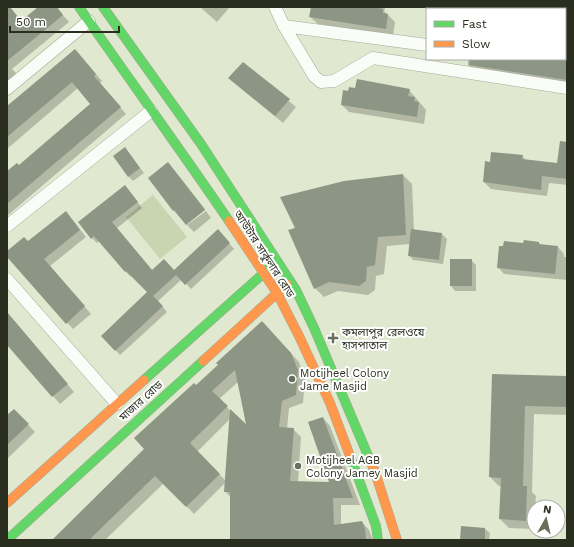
<svg xmlns="http://www.w3.org/2000/svg" width="574" height="547" viewBox="0 0 574 547" font-family="'Work Sans','Noto Sans Bengali',sans-serif">
  <style>
    .green { fill: #c9d4b0 }
    .shadow { fill: #0003; fill-rule: evenodd }
    .building { fill: #8d9685 }
    .lines { fill: none; stroke-linecap: round; stroke-linejoin: round }
    .street-casing { stroke: #a4a997; stroke-width: 13 }
    .fast-casing { stroke: #a4a997; stroke-width: 10 }
    .slow-casing { stroke: #a4a997; stroke-width: 10 }
    .street { stroke: #fafcf8; stroke-width: 12 }
    .fast { stroke: #63d668; stroke-width: 9 }
    .slow { stroke: #ff974d; stroke-width: 9 }
    .poi-dot { fill: #6a6f5c; stroke: #fff; stroke-width: 1.5 }
    .labels { text-anchor: middle; dominant-baseline: central; stroke-width: 4; stroke-linejoin: round; paint-order: stroke }
    .street-label { font-size: 11px; fill: #2a2e1e; stroke: #fff }
    .poi-label { font-size: 11px; fill: #2a2e1e; stroke: #fff; text-anchor: start }
  </style>
  <rect width="100%" height="100%" fill="#e1e8d0"/>
  <polygon class="green" points="153,195 187,237 160,259 126,217"/>
  <g class="shadow">
    <polygon points="7,7 10,7 22,22 40,7 56,7 69,22 12,69 19,76 7,85"/>
    <polygon points="200,7 230,7 217,22"/>
    <polygon points="312,7 384,7 385,8 384,11 395,22 393,36 318,24 310,17"/>
    <polygon points="481,7 567,7 567,20 565,19 565,9 492,9"/>
    <polygon points="75,50 102,81 100,83 126,114 7,216 7,172 19,166 92,104 78,88 7,149 7,108"/>
    <polygon points="565,56 567,57 567,87 477,74 468,65 468,59 565,59"/>
    <polygon points="243,63 296,107 283,123 237,85"/>
    <polygon points="356,89 409,90 426,110 424,124 349,112 342,105 344,91 349,92"/>
    <polygon points="125,148 144,173 133,181 128,176"/>
    <polygon points="567,153 567,185 549,183 547,196 491,189 484,182 491,163 522,156 526,160 558,164"/>
    <polygon points="168,164 175,171 205,209 186,224 174,211 149,178"/>
    <polygon points="403,175 412,184 414,230 442,234 447,239 443,264 413,260 409,255 410,244 387,246 384,274 376,276 375,290 368,295 338,291 324,297 315,288"/>
    <polygon points="130,192 142,208 117,228 153,271 175,271 218,230 234,249 191,289 182,279 158,301 167,312 120,355 102,336 148,293 132,275 131,277 125,271 100,241 97,243 92,238"/>
    <polygon points="206,211 211,218 194,232 187,225"/>
    <polygon points="72,219 86,237 50,266 91,314 73,329 7,255 7,252"/>
    <polygon points="539,243 542,246 558,247 564,254 564,257 567,257 567,280 504,274 498,267 524,244"/>
    <polygon points="471,260 476,265 476,291 455,291 451,286"/>
    <polygon points="7,317 16,323 74,392 60,404 7,343"/>
    <path d="M262,322L299,362L305,379L303,403L289,408L287,429H293L301,437L298,482L330,483L323,418L330,426L360,505H341V525L362,522L369,530L373,540H231V498L225,491V483L194,514L164,483L105,540H54L146,449L196,386ZM238,382L247,428L219,399ZM230,419L226,481L197,452Z"/>
    <polygon points="493,375 567,377 567,415 534,414 532,492 536,496 535,507 534,507 534,529 509,528 500,519 501,486 499,486 490,477"/>
    <polygon points="14,410 35,432 7,459 7,417"/>
    <polygon points="485,529 490,533 489,540 461,540"/>
  </g>
  <g class="building">
    <polygon points="7,7 10,7 21,21 38,7 57,7 63,15 7,61"/>
    <polygon points="311,7 373,7 383,9 383,13 388,14 386,29 309,17"/>
    <polygon points="75,49 96,74 94,76 121,107 7,204 7,171 17,163 19,165 90,104 72,82 7,137 7,106"/>
    <polygon points="470,59 567,59 567,80 469,65"/>
    <polygon points="243,62 290,99 275,116 228,78"/>
    <polygon points="357,79 410,89 408,96 415,97 414,101 419,102 417,117 341,105 343,90 348,91 349,87 355,88"/>
    <polygon points="560,141 567,142 567,179 542,176 541,190 483,182 485,161 490,162 491,152 523,155 522,159 557,163"/>
    <polygon points="125,147 140,168 128,177 113,156"/>
    <polygon points="168,162 205,210 186,225 174,210 173,211 148,178"/>
    <polygon points="403,174 406,235 378,237 375,265 367,267 366,281 359,286 329,282 314,289 288,230 295,228 280,197 344,181"/>
    <polygon points="125,185 138,202 112,222 152,270 164,259 174,270 218,229 230,243 185,285 176,275 153,296 163,306 115,351 101,336 147,292 126,271 125,272 94,236 91,239 78,222"/>
    <polygon points="66,211 80,230 44,259 85,306 66,324 7,257 7,251 24,237 28,241"/>
    <polygon points="411,229 442,233 439,260 408,256"/>
    <polygon points="524,240 539,242 539,244 558,246 555,274 497,268 499,246 503,246 504,241 523,243"/>
    <rect x="450" y="259" width="22" height="27"/>
    <polygon points="7,312 68,384 52,397 7,345"/>
    <polygon points="262,321 291,353 298,370 296,395 282,401 279,427 294,428 290,481 329,482 308,422 323,417 353,498 333,498 334,525 362,521 365,529 366,540 230,540 230,492 224,492 230,409 246,424 235,370 212,391 228,406 190,443 220,474 186,507 155,476 89,540 52,540 144,449 134,438 194,383 196,385 218,365 216,363"/>
    <polygon points="492,374 567,376 567,407 525,406 523,486 527,486 526,521 499,519 501,478 489,477"/>
    <polygon points="14,409 29,424 7,445 7,415"/>
    <polygon points="461,526 485,528 485,540 460,540"/>
  </g>
  <g class="lines">
    <g class="street-casing">
      <g id="street">
        <polyline points="275,7 284,26 314,76 321,82 334,81 373,58 567,88"/>
        <polyline points="454,7 468,9"/>
        <polyline points="439,9 439,7"/>
        <polyline points="565,23 567,23"/>
        <polyline points="284,26 427,45"/>
        <polyline points="7,89 89,21"/>
        <polyline points="7,226 151,111"/>
        <polyline points="7,279 117,404"/>
      </g>
    </g>
    <g class="fast-casing">
      <g id="fast">
        <path d="M79,7C129,79 180,149 229,221"/>
        <polyline points="103,7 201,144 296,290 314,328 369,458"/>
        <polyline points="144,380 275,263"/>
        <polyline points="350,456 376,526 378,540"/>
        <polyline points="7,540 203,361"/>
      </g>
    </g>
    <g class="slow-casing">
      <g id="slow">
        <polyline points="229,221 277,293 299,336 330,403 350,456"/>
        <polyline points="203,361 287,284"/>
        <polyline points="369,458 375,472 397,540"/>
        <polyline points="7,503 144,380"/>
      </g>
    </g>
    <use href="#street" class="street"/>
    <use href="#fast" class="fast"/>
    <use href="#slow" class="slow"/>
  </g>
  <g class="poi-dot">
    <path d="M331 332h4v4h4v4h-4v4h-4v-4h-4v-4h4z"/>
    <circle cx="292" cy="379" r="4"/>
    <circle cx="298" cy="466" r="4"/>
  </g>
  <g class="labels">
    <g class="street-label">
      <text transform="translate(264 254) rotate(57)">আউটার সার্কুলার রোড</text>
      <text transform="translate(141 401) rotate(-42)">মাজার রোড</text>
    </g>
    <g class="poi-label">
      <text x="342" y="332">কমলাপুর রেলওয়ে<tspan x="342" dy="13">হাসপাতাল</tspan></text>
      <text x="300" y="373">Motijheel Colony<tspan x="300" dy="13">Jame Masjid</tspan></text>
      <text x="306" y="460">Motijheel AGB<tspan x="306" dy="13">Colony Jamey Masjid</tspan></text>
    </g>
  </g>
  <rect width="574" height="547" fill="none" stroke="#2a2e1e" stroke-width="16"/>
  <rect x="426" y="8" width="140" height="52" fill="#ffffff" stroke="#aaaba5"/>
  <rect x="434" y="21" width="20" height="6" fill="#63d668" stroke="#aaaba5"/>
  <text x="462" y="28" font-size="12" fill="#2a2e1e">Fast</text>
  <rect x="434" y="41" width="20" height="6" fill="#ff974d" stroke="#aaaba5"/>
  <text x="462" y="48" font-size="12" fill="#2a2e1e">Slow</text>
  <g transform="translate(546 519) rotate(8)"><circle r="19" fill="#ffffff" stroke="#aaaba5"/>
  <path d="M0-3L7 15L0 10L-7 15Z" fill="#6a6f5c"/>
  <text y="-6" font-size="11" font-weight="bold" text-anchor="middle" fill="#2a2e1e">N</text>
  </g>
  <path d="M10 26v6h109v-6" fill="none" stroke="#2a2e1e" stroke-width="2"/>
  <text x="16" y="26" font-size="12" fill="#2a2e1e" stroke="#ffffff" stroke-width="3" paint-order="stroke">50 m</text>
</svg>
